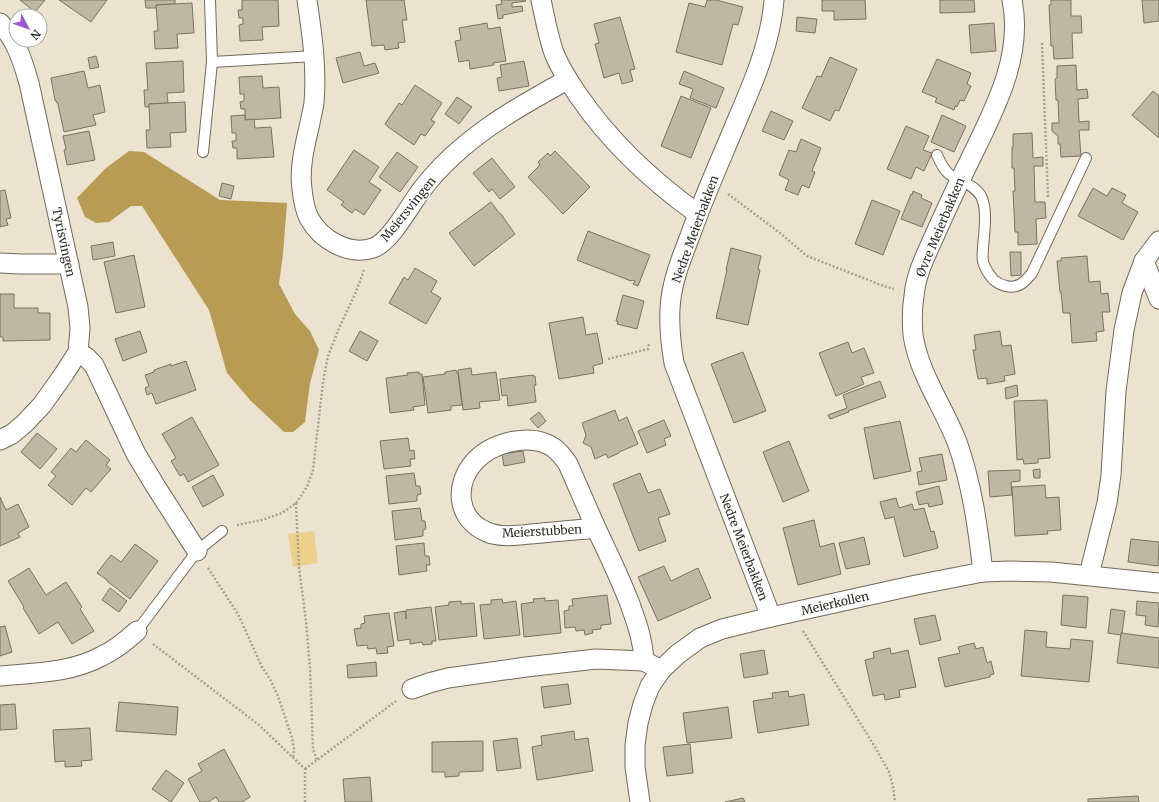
<svg xmlns="http://www.w3.org/2000/svg" width="1159" height="802" viewBox="0 0 1159 802" font-family="Merriweather,serif">
  <style>
    .green { fill: #edd08a }
    .forest { fill: #b99c54 }
    .building { fill: #bfb7a3; stroke: #7a7361 }
    .lines { fill: none; stroke-linecap: round; stroke-linejoin: round }
    .service-casing { stroke: #726a59; stroke-width: 12 }
    .minor-casing { stroke: #726a59; stroke-width: 21 }
    .path { stroke: #a8a292; stroke-width: 2.5; stroke-dasharray: 2 2; stroke-linecap: butt }
    .service { stroke: #fff; stroke-width: 10 }
    .minor { stroke: #fff; stroke-width: 19 }
    .labels { text-anchor: middle; dominant-baseline: central; stroke-width: 3; stroke-linejoin: round; paint-order: stroke }
    .street-label { font-size: 12px; fill: #302d25; stroke: #fff }
  </style>
  <rect width="100%" height="100%" fill="#ebe3cf"/>
  <polygon class="green" points="314,531 318,563 293,567 288,534"/>
  <polygon class="forest" points="129,151 144,152 220,200 287,203 283,254 279,284 295,314 310,331 319,350 310,383 305,422 293,432 284,432 250,400 227,373 209,310 142,206 131,206 109,222 96,223 85,217 77,198 106,168"/>
  <g class="building">
    <polygon points="20,0 45,0 35,12"/>
    <polygon points="59,0 107,0 91,22"/>
    <polygon points="145,0 175,0 175,4 156,5 156,8 146,8"/>
    <polygon points="242,0 278,0 279,26 262,27 263,40 240,41 239,25 243,24 243,18 239,18 238,10 242,10"/>
    <polygon points="366,0 404,0 407,20 402,20 405,42 398,43 399,48 385,50 384,45 372,46"/>
    <polygon points="501,0 525,0 526,1 512,3 512,7 522,6 523,11 503,15 503,18 498,19 496,5 502,4"/>
    <polygon points="707,0 716,0 743,7 738,25 733,24 722,65 676,52 689,3 705,7"/>
    <polygon points="822,0 865,0 866,19 834,20 834,11 822,11"/>
    <polygon points="940,0 974,0 975,12 940,13"/>
    <polygon points="1051,0 1071,0 1071,16 1081,16 1082,33 1072,33 1073,58 1054,59 1053,46 1051,46 1049,5 1051,5"/>
    <polygon points="1142,0 1159,0 1159,21 1144,23"/>
    <polygon points="192,3 194,33 177,34 178,48 155,49 154,31 158,31 156,5"/>
    <polygon points="620,17 635,69 630,70 633,81 622,84 619,73 604,78 595,44 599,43 594,24"/>
    <polygon points="797,17 817,19 815,33 796,31"/>
    <polygon points="487,23 488,29 500,27 506,61 493,63 494,65 470,69 469,60 459,62 455,41 461,40 459,28"/>
    <polygon points="994,23 996,51 971,53 969,25"/>
    <polygon points="360,52 364,66 375,63 379,73 343,83 336,58"/>
    <polygon points="96,56 99,67 90,69 88,58"/>
    <polygon points="830,57 857,69 839,111 835,110 830,121 802,108 817,76 821,77"/>
    <polygon points="937,59 971,73 967,84 971,86 964,101 960,100 957,107 955,106 954,110 935,102 937,98 922,92"/>
    <polygon points="183,61 184,92 167,93 168,103 149,104 149,107 145,107 144,90 148,90 146,63"/>
    <polygon points="524,61 529,86 499,91 497,78 502,77 500,65"/>
    <polygon points="1076,65 1077,90 1087,89 1088,98 1078,99 1079,122 1089,121 1089,130 1079,130 1081,156 1061,157 1060,144 1058,144 1058,136 1052,131 1052,123 1059,123 1058,100 1056,100 1055,79 1057,78 1057,66"/>
    <polygon points="84,71 88,88 100,85 105,112 93,115 96,125 64,132 58,104 55,100 51,78"/>
    <polygon points="684,71 724,88 716,108 690,98 693,89 679,84"/>
    <polygon points="262,76 263,88 279,87 281,118 245,120 245,109 241,109 240,102 244,101 244,94 240,94 239,77"/>
    <polygon points="415,85 442,103 431,120 435,122 425,136 421,134 414,145 388,127 388,126 385,124 399,103 402,105"/>
    <polygon points="1153,91 1159,96 1159,138 1132,115"/>
    <polygon points="681,96 711,108 691,158 661,146"/>
    <polygon points="457,97 472,107 459,124 445,114"/>
    <polygon points="185,102 186,132 170,133 171,147 147,148 146,130 150,130 149,104"/>
    <polygon points="771,111 793,121 784,140 762,131"/>
    <polygon points="245,115 245,120 254,119 255,128 271,127 274,157 237,159 237,148 233,148 232,141 236,141 236,133 232,133 231,116"/>
    <polygon points="942,115 966,126 954,152 931,142"/>
    <polygon points="906,126 929,136 923,150 932,153 924,171 916,167 911,179 887,169"/>
    <polygon points="89,131 95,160 67,165 64,150 66,149 63,136"/>
    <polygon points="1032,133 1033,158 1043,157 1043,166 1034,166 1035,202 1045,202 1046,218 1036,219 1037,244 1018,245 1018,232 1015,232 1013,191 1015,191 1014,168 1012,168 1012,147 1013,147 1013,134"/>
    <polygon points="801,139 821,148 812,171 815,172 809,188 802,185 798,195 785,190 789,180 779,175 789,150 796,152"/>
    <polygon points="354,150 379,167 369,182 381,190 364,215 355,209 352,213 341,205 344,202 327,190"/>
    <polygon points="555,151 590,187 563,214 528,177 540,165 538,162 548,153 550,156"/>
    <polygon points="397,152 418,167 400,192 379,177"/>
    <polygon points="492,158 515,187 500,199 492,189 489,192 473,173"/>
    <polygon points="222,183 234,186 231,199 219,196"/>
    <polygon points="1093,188 1107,196 1112,188 1126,195 1122,203 1138,212 1123,240 1078,216"/>
    <polygon points="5,190 11,218 6,219 8,225 0,227 0,191"/>
    <polygon points="913,191 922,195 921,198 932,203 922,227 901,219 911,194 912,195"/>
    <polygon points="872,200 900,211 883,255 855,244"/>
    <polygon points="491,202 500,214 501,214 515,234 474,266 449,233"/>
    <polygon points="588,231 650,255 638,286 633,284 635,281 632,280 631,281 577,260"/>
    <polygon points="113,242 115,256 93,260 91,246"/>
    <polygon points="731,248 761,256 758,269 760,270 748,325 716,318 727,270 726,270"/>
    <polygon points="1010,252 1021,252 1021,275 1011,276"/>
    <polygon points="134,255 145,307 116,313 104,262"/>
    <polygon points="1087,256 1089,282 1100,281 1101,294 1108,293 1110,312 1102,312 1104,331 1096,332 1097,341 1072,343 1070,313 1063,313 1061,292 1060,292 1057,261 1061,261 1061,258"/>
    <polygon points="415,268 437,281 431,292 441,298 426,324 389,303 404,277 408,280"/>
    <polygon points="0,294 14,294 14,308 38,308 38,313 50,313 50,340 3,341 3,337 0,337"/>
    <polygon points="623,295 644,301 637,329 617,324 618,321 616,321"/>
    <polygon points="583,317 586,335 597,333 603,363 593,366 594,373 559,379 549,323"/>
    <polygon points="140,331 147,352 123,361 115,339"/>
    <polygon points="360,331 378,341 367,361 349,351"/>
    <polygon points="1000,331 1002,346 1011,345 1015,374 1004,376 1005,381 987,384 987,378 978,379 973,350 976,350 974,335"/>
    <polygon points="848,342 852,353 864,348 874,373 861,377 864,384 836,396 819,353"/>
    <polygon points="743,352 766,411 734,423 711,364"/>
    <polygon points="186,361 196,390 156,404 152,393 147,395 145,388 149,386 145,375 154,372 154,370 171,364 171,366"/>
    <polygon points="471,368 472,375 496,372 500,400 479,402 480,408 463,410 458,370"/>
    <polygon points="456,370 457,373 458,373 462,405 451,406 451,410 428,413 423,377 445,374 445,372"/>
    <polygon points="419,372 419,374 422,374 425,405 413,407 414,410 390,413 386,378 408,375 407,373"/>
    <polygon points="533,375 533,376 535,376 536,385 534,385 536,402 508,406 507,395 502,396 500,379"/>
    <polygon points="880,381 886,397 848,411 849,412 830,419 828,415 847,408 843,395"/>
    <polygon points="1017,385 1018,396 1006,399 1005,388"/>
    <polygon points="1047,400 1050,458 1038,459 1038,463 1024,464 1023,459 1017,460 1014,401"/>
    <polygon points="615,410 619,421 627,417 638,444 619,452 619,453 608,458 606,454 595,459 591,447 583,443 586,435 582,423"/>
    <polygon points="539,412 546,421 538,428 530,419"/>
    <polygon points="192,417 219,465 188,482 184,474 180,476 171,461 176,458 162,434"/>
    <polygon points="664,420 671,436 664,439 666,445 647,453 638,431"/>
    <polygon points="900,421 911,471 874,479 864,428"/>
    <polygon points="37,433 57,449 40,469 21,452"/>
    <polygon points="408,438 410,451 414,450 415,459 410,459 411,466 384,469 380,441"/>
    <polygon points="86,440 110,460 106,465 111,469 91,492 86,488 72,505 48,485 56,476 51,472 71,448 76,452"/>
    <polygon points="789,441 809,491 783,502 763,452"/>
    <polygon points="523,451 525,462 504,466 502,454"/>
    <polygon points="942,454 947,480 919,485 917,472 922,471 919,458"/>
    <polygon points="1040,469 1040,478 1034,478 1033,470"/>
    <polygon points="1020,470 1020,481 1011,482 1012,495 990,497 988,471"/>
    <polygon points="414,473 416,486 420,486 421,494 417,495 417,501 389,504 386,476"/>
    <polygon points="640,473 648,493 660,489 670,514 658,518 666,541 639,551 613,484"/>
    <polygon points="213,475 224,495 203,507 192,487"/>
    <polygon points="1045,485 1046,498 1059,497 1061,530 1047,531 1048,534 1015,536 1012,487"/>
    <polygon points="939,486 943,504 929,507 928,503 919,505 916,492"/>
    <polygon points="0,497 6,510 18,504 29,527 18,533 20,537 0,546"/>
    <polygon points="896,498 899,508 912,504 914,510 924,508 931,532 934,531 938,548 904,557 894,517 885,519 880,502"/>
    <polygon points="420,508 422,521 425,521 426,529 423,530 423,536 395,540 392,511"/>
    <polygon points="814,520 820,547 834,543 841,574 798,585 783,528"/>
    <polygon points="864,537 870,564 846,569 839,543"/>
    <polygon points="1131,539 1159,542 1158,566 1128,562"/>
    <polygon points="424,543 425,556 429,556 430,565 426,565 427,571 399,575 396,546"/>
    <polygon points="135,544 158,561 130,599 107,581 107,580 97,573 111,555 121,562"/>
    <polygon points="664,566 671,581 698,568 711,598 658,621 638,577"/>
    <polygon points="29,568 46,595 66,582 82,607 80,609 94,631 72,644 58,622 39,634 23,608 24,607 8,581"/>
    <polygon points="110,588 127,601 119,612 102,600"/>
    <polygon points="607,595 611,624 601,625 601,629 592,630 593,633 585,635 584,630 576,631 575,627 565,628 564,611 569,610 569,606 573,606 572,599"/>
    <polygon points="1063,595 1088,597 1086,628 1061,625"/>
    <polygon points="545,598 545,601 558,600 561,633 524,637 521,604 534,602 533,599"/>
    <polygon points="502,599 503,603 516,601 520,635 484,639 480,605 491,604 491,600"/>
    <polygon points="461,601 461,604 474,603 477,636 439,640 435,607 449,605 449,602"/>
    <polygon points="1137,601 1159,603 1158,627 1145,625 1146,616 1136,615"/>
    <polygon points="431,607 436,641 432,641 432,644 423,645 422,642 410,644 410,639 398,641 394,613 405,611 406,619 406,610"/>
    <polygon points="1111,609 1125,611 1122,633 1121,633 1121,635 1108,633"/>
    <polygon points="389,613 394,646 387,647 388,653 377,654 376,648 368,649 367,645 357,646 354,629 361,628 361,624 365,623 364,616"/>
    <polygon points="935,615 941,640 920,645 914,619"/>
    <polygon points="5,626 12,652 0,656 0,627"/>
    <polygon points="1025,630 1047,632 1046,647 1070,649 1071,639 1093,641 1089,682 1021,676"/>
    <polygon points="1121,633 1159,638 1159,668 1117,663"/>
    <polygon points="974,643 976,649 983,647 987,663 991,661 994,674 990,675 990,677 945,687 938,658 960,653 958,647"/>
    <polygon points="890,648 891,654 908,650 916,687 899,690 900,697 885,700 884,694 873,696 865,660 874,658 873,652"/>
    <polygon points="764,650 768,674 744,678 740,654"/>
    <polygon points="376,662 377,676 348,678 347,665"/>
    <polygon points="568,684 571,704 544,708 541,687"/>
    <polygon points="788,691 789,697 804,694 809,725 758,733 753,701 773,698 772,693"/>
    <polygon points="119,702 178,707 176,735 116,731"/>
    <polygon points="15,704 17,729 0,730 0,705"/>
    <polygon points="728,707 732,738 687,743 683,713"/>
    <polygon points="90,728 92,760 81,761 82,766 65,767 65,761 55,762 53,730"/>
    <polygon points="574,731 575,740 588,738 593,771 537,780 532,747 542,745 541,736"/>
    <polygon points="517,738 521,768 497,771 493,741"/>
    <polygon points="483,741 483,771 459,772 459,776 445,777 445,772 432,772 432,742"/>
    <polygon points="690,744 693,773 667,776 663,747"/>
    <polygon points="224,749 250,797 242,802 219,802 216,797 208,802 200,802 188,779 202,771 198,764"/>
    <polygon points="166,770 184,783 171,802 152,789"/>
    <polygon points="370,777 372,802 345,802 343,779"/>
    <polygon points="1138,796 1139,802 1088,802 1088,799"/>
    <polygon points="743,798 745,802 725,802"/>
  </g>
  <g class="lines">
    <g class="service-casing">
      <g id="service">
        <polyline points="212,62 315,56"/>
        <polyline points="203,152 212,62 210,0"/>
        <path d="M937,155C940,162 943,169 949,174C959,182 974,184 981,196C988,210 984,233 983,248C983,252 982,257 983,261C983,263 985,267 986,269C991,278 996,284 1006,286C1018,289 1025,282 1032,273L1086,158"/>
        <polyline points="137,631 197,551 222,531"/>
      </g>
    </g>
    <g class="minor-casing">
      <g id="minor">
        <path d="M307,0C312,34 317,68 314,103C313,110 311,117 310,123C305,145 299,167 302,189C303,199 305,210 309,218C321,240 349,256 373,248C391,242 411,203 423,188C461,139 514,109 567,80"/>
        <path d="M541,0C545,18 548,36 554,53C560,68 569,82 578,95C610,142 652,181 698,214"/>
        <path d="M0,23C16,39 23,62 29,83L78,307L80,328L78,352L64,374L42,405L24,424L12,434L0,440"/>
        <polyline points="1144,261 1159,299"/>
        <polyline points="0,263 21,264 69,264"/>
        <polyline points="78,352 86,357 94,365 136,454 156,487 197,551"/>
        <path d="M596,528L568,464C564,458 559,452 554,448C532,432 493,442 475,461C454,484 456,519 487,532C503,539 525,534 542,533C560,531 578,530 596,528C608,553 620,578 630,604C637,624 643,639 644,661L661,670"/>
        <path d="M983,572C978,528 972,484 957,442C943,406 919,374 913,335C912,322 912,308 914,296C916,272 928,251 937,230C947,208 957,186 968,164C992,114 1024,58 1012,0"/>
        <polyline points="1089,575 1107,503 1111,475 1116,391 1124,330 1132,293 1144,261 1159,241"/>
        <path d="M771,617L674,363C671,345 669,327 670,309C671,284 681,259 690,236C704,196 722,157 738,118C754,81 771,41 774,0"/>
        <path d="M0,676C34,673 71,673 102,656C115,650 126,641 137,631"/>
        <polyline points="412,689 429,683 448,678 526,667 596,659 644,661"/>
        <polyline points="640,802 635,767 635,745 638,723 643,704 650,686 661,670 678,654 700,638 722,629 771,617 916,585 983,572 1010,571 1051,572 1159,583"/>
      </g>
    </g>
    <g class="path">
      <polyline points="1042,43 1048,198"/>
      <polyline points="728,194 780,233 807,256 881,285 894,289"/>
      <polyline points="608,359 648,349 649,344"/>
      <polyline points="296,503 299,567 306,621 310,668 313,749 317,760"/>
      <polyline points="237,525 262,520 282,513 296,503 307,487 313,470 323,382 328,356 340,326 356,292 364,270"/>
      <polyline points="208,568 238,614 262,667 270,679 278,696 292,738 294,749 293,758"/>
      <polyline points="803,631 875,747 889,772 893,786 895,802"/>
      <polyline points="153,644 259,725 305,769 305,802"/>
      <polyline points="305,769 396,701"/>
    </g>
    <use href="#service" class="service"/>
    <use href="#minor" class="minor"/>
  </g>
  <g class="labels">
    <g class="street-label">
      <text transform="translate(408 209) rotate(-51)">Meiersvingen</text>
      <text transform="translate(940 227) rotate(-67)">Øvre Meierbakken</text>
      <text transform="translate(695 229) rotate(-70)">Nedre Meierbakken</text>
      <text transform="translate(64 242) rotate(78)">Tyrisvingen</text>
      <text transform="translate(542 531) rotate(-3)">Meierstubben</text>
      <text transform="translate(744 547) rotate(69)">Nedre Meierbakken</text>
      <text transform="translate(835 603) rotate(-13)">Meierkollen</text>
    </g>
  </g>
  <g transform="translate(28 28) rotate(131)"><circle r="19" fill="#ffffff" stroke="#acaba8"/>
  <path d="M0-3L7 15L0 10L-7 15Z" fill="#9d57cb"/>
  <text y="-6" font-size="11" font-weight="bold" text-anchor="middle" fill="#302d25">N</text>
  </g>
</svg>
